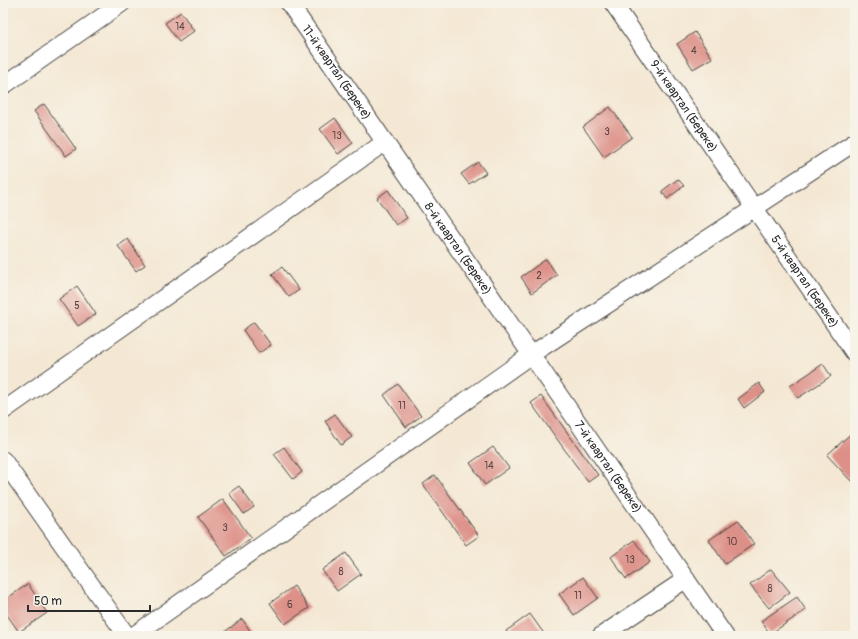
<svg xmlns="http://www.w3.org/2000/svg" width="858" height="639" viewBox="0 0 858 639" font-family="Pangolin,sans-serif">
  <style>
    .building { fill: #dd9088 }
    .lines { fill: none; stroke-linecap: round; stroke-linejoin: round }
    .minor-casing { stroke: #494744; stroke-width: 19 }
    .minor { stroke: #fff; stroke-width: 17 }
    .labels { text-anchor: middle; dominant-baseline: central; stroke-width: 3; stroke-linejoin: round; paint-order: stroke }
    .number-label { font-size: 10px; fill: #584442 }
    .street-label { font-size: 12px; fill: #2b2b2b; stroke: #f7f3e8 }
  </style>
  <rect width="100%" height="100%" fill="#f7f3e8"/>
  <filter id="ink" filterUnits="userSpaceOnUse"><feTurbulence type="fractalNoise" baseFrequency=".025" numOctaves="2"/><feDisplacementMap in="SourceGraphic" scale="8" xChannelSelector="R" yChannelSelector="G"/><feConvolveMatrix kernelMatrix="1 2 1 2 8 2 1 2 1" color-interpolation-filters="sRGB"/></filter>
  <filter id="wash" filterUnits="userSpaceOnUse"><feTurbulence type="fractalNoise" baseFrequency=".012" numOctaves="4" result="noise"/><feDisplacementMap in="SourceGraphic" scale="16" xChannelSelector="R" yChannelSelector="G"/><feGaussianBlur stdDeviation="0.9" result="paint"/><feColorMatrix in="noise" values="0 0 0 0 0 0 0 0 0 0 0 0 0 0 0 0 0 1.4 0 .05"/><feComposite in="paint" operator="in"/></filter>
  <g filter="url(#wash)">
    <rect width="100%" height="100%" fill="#f4e8d4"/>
    <g id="blocks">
      <g class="building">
        <polygon points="181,12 194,31 179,42 165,23"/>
        <polygon points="695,32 712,58 693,69 677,44"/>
        <polygon points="44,104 76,149 66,156 34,111"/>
        <polygon points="610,107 632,137 604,157 583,127"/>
        <polygon points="335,118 353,143 338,154 320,129"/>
        <polygon points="478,162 486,173 469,184 461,174"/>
        <polygon points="678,179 684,186 667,199 662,191"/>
        <polygon points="388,190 407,218 396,225 377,198"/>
        <polygon points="128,239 145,265 136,271 118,246"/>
        <polygon points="546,259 557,275 532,293 521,277"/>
        <polygon points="282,267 299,290 289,297 272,274"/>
        <polygon points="77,286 96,314 78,326 59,299"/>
        <polygon points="254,322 271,345 259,353 243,330"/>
        <polygon points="823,364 831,376 798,398 790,386"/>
        <polygon points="759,383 765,392 744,408 738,399"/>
        <polygon points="398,384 421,416 406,427 384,395"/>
        <polygon points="541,396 598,475 588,482 531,403"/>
        <polygon points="335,414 352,437 341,445 325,421"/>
        <polygon points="855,430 855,478 851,481 827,455"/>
        <polygon points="284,447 302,472 293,479 274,454"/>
        <polygon points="493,447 509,468 485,485 470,463"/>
        <polygon points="435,475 479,536 466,545 423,484"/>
        <polygon points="239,486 254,507 244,514 229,493"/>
        <polygon points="223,499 251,538 226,556 198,517"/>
        <polygon points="738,520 754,544 725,564 709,540"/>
        <polygon points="634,540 650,562 626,579 611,557"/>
        <polygon points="346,553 361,574 337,591 322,570"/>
        <polygon points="771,569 790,592 769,608 750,585"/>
        <polygon points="583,577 598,598 574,615 559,594"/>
        <polygon points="28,584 47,613 19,632 3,609 3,601"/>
        <polygon points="294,586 309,608 285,624 270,603"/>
        <polygon points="797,597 806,610 770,634 761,621"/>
        <polygon points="530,614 545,635 510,636 506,631"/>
        <polygon points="242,619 254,636 219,636"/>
      </g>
    </g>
  </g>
  <g filter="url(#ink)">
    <use href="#blocks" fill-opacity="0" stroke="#494744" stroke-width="1"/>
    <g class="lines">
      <g class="minor-casing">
        <g id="minor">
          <path id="s1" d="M289,3L725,636"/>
          <path id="s2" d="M613,3L855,354"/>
          <polyline points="3,86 122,3"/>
          <polyline points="3,411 385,142"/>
          <polyline points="3,460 127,636"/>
          <polyline points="133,636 532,354 855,142"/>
          <polyline points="601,636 686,579"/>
        </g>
      </g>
      <use href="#minor" class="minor"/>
    </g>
  </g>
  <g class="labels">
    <g class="number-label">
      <text x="180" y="27">14</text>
      <text x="694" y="51">4</text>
      <text x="607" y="132">3</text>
      <text x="337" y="136">13</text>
      <text x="539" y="276">2</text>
      <text x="77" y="306">5</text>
      <text x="402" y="406">11</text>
      <text x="489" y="466">14</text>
      <text x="225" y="528">3</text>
      <text x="732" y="542">10</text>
      <text x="630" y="560">13</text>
      <text x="341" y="572">8</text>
      <text x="770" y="589">8</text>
      <text x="578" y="596">11</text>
      <text x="290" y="605">6</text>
    </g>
    <g class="street-label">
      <text stroke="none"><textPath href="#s1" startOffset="84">11-й квартал (Береке)</textPath></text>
      <text stroke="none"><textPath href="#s2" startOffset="125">9-й квартал (Береке)</textPath></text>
      <text stroke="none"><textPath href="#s1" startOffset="298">8-й квартал (Береке)</textPath></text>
      <text stroke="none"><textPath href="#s2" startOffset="338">5-й квартал (Береке)</textPath></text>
      <text stroke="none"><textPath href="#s1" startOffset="563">7-й квартал (Береке)</textPath></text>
    </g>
  </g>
  <rect width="858" height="639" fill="none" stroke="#f7f3e8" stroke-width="16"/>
  <path d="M28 605v6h122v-6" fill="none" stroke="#2b2b2b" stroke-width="2"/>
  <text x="34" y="605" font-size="12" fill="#2b2b2b" stroke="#f7f3e8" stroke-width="3" paint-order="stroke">50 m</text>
</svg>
